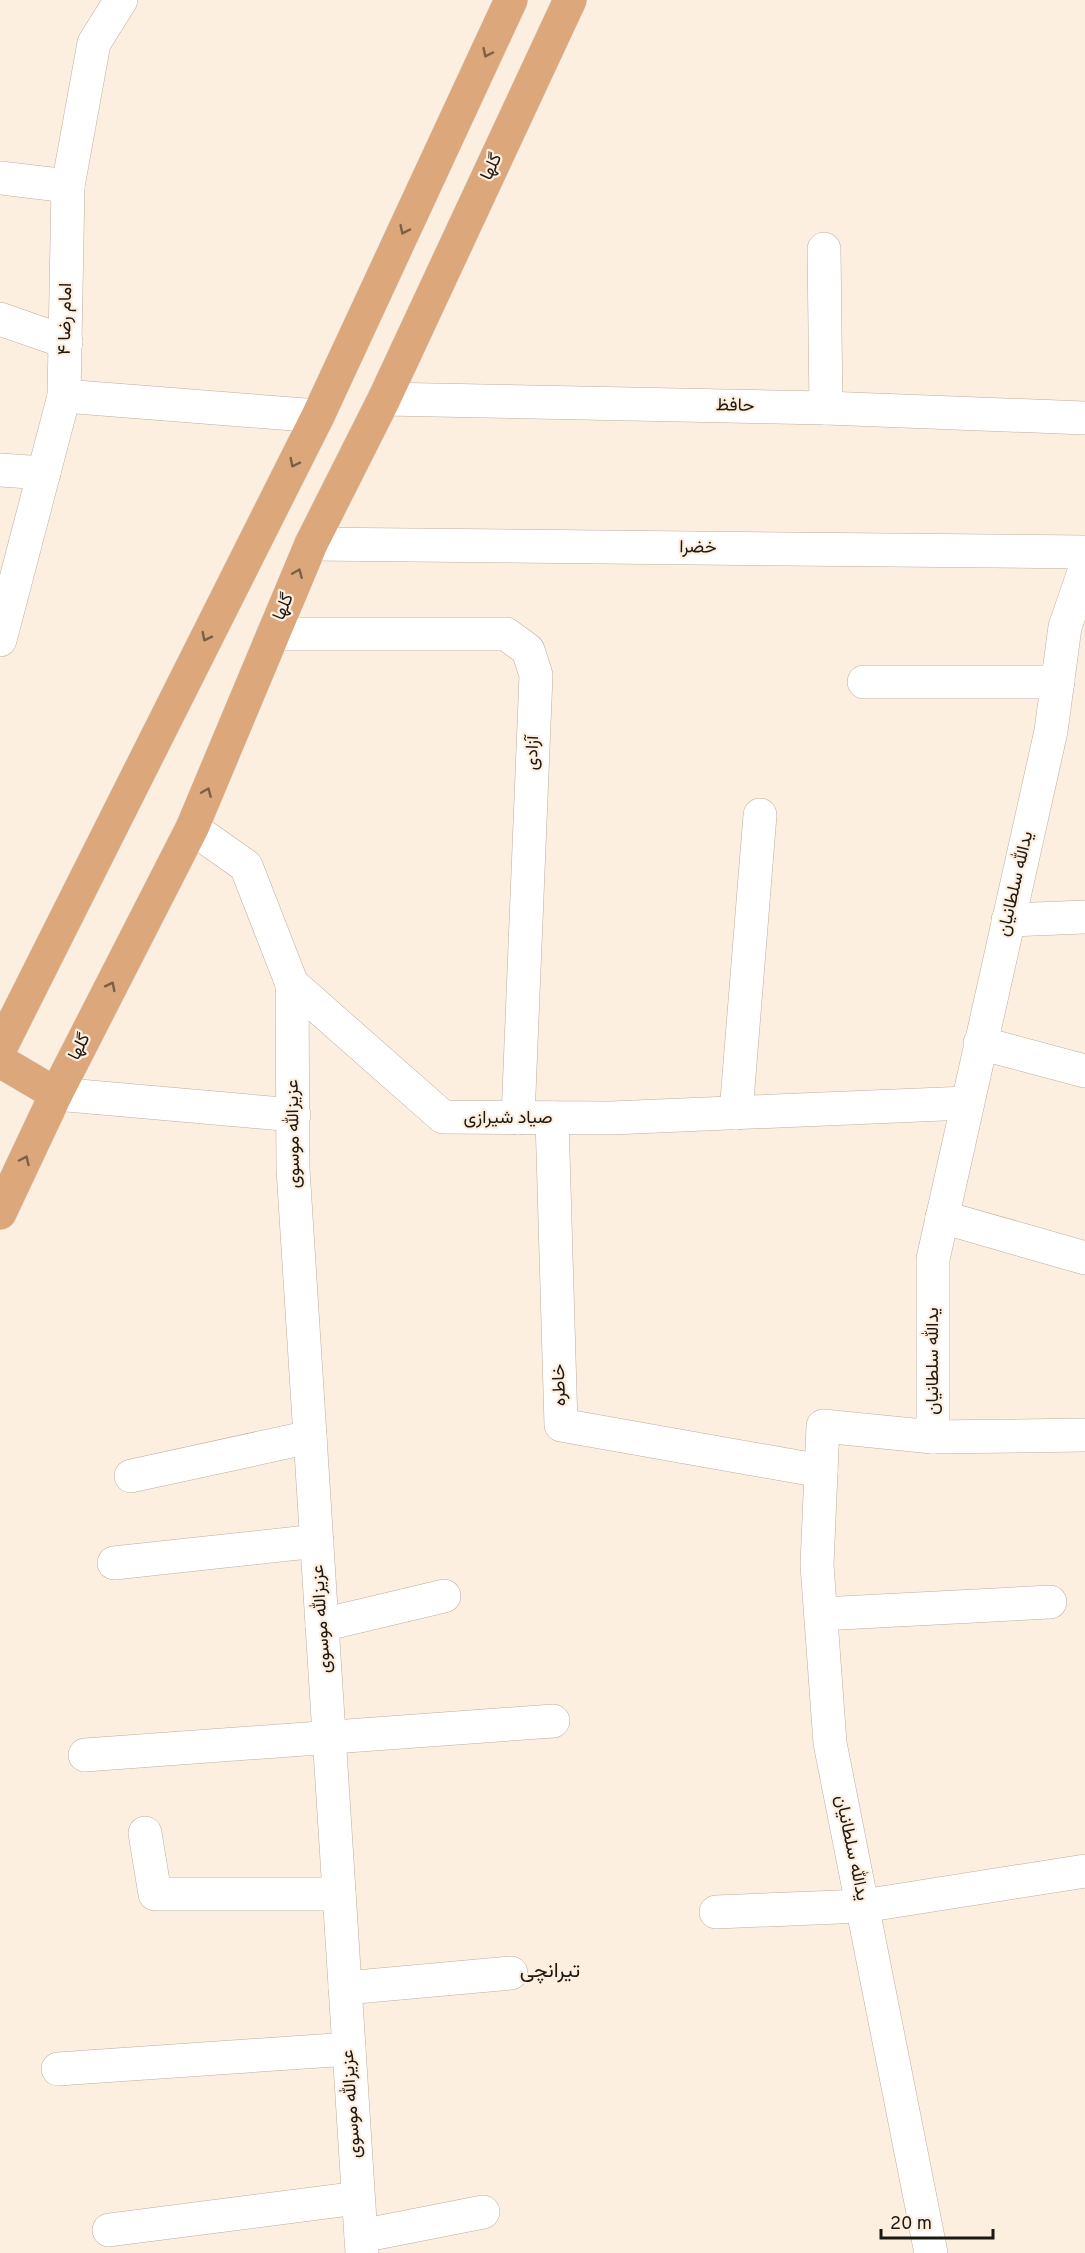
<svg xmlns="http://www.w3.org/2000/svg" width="1085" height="2253" viewBox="0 0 1085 2253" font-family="Overpass,Vazirmatn,sans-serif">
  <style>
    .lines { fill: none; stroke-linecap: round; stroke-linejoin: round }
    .minor-casing { stroke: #bcae9f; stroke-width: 34 }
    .major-casing { stroke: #dbdad9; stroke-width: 34 }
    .minor { stroke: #fff; stroke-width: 33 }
    .major { stroke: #dca77a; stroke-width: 33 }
    .oneway { stroke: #7c6046 }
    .labels { text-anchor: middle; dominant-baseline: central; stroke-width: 4.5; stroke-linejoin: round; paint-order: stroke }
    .street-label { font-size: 18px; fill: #1d1812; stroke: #fdefdf }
    .quarter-label { font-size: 21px; fill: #1d1812; stroke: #fdefdf }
  </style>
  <rect width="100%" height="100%" fill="#fdefdf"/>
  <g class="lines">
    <g class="minor-casing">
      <g id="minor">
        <polyline points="0,178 68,186"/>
        <polyline points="824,249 826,408"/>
        <polyline points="0,319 66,342"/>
        <polyline points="64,396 318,416"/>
        <polyline points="384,399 826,408 1085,418"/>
        <polyline points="0,470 44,473"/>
        <polyline points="311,544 1085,552"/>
        <polyline points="273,634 506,634 528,650 536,675 518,1118"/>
        <polyline points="0,640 64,396 68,186 94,43 121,0"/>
        <polyline points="864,682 1058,682"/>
        <polyline points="192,828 246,866 292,984 443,1117 611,1118 967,1103"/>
        <polyline points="1008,920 1085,917"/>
        <polyline points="292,984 293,1169 362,2253"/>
        <polyline points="980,1043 1085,1071"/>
        <polyline points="56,1094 294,1115"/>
        <polyline points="736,1113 760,815"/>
        <polyline points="552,1118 561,1425 821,1471"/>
        <polyline points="942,1217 1085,1258"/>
        <polyline points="933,1437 1085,1435"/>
        <polyline points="131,1476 310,1437"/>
        <polyline points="114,1563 317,1541"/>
        <polyline points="821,1614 1050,1602"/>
        <polyline points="322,1625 444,1596"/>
        <polyline points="85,1755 553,1721"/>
        <polyline points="145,1833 155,1894 339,1894"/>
        <polyline points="716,1912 863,1906 1085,1871"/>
        <polyline points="345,1988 511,1973"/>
        <polyline points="58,2069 349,2049"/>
        <polyline points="109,2230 358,2198"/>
        <polyline points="361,2236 483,2212"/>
        <polyline points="931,2253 830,1743 817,1565 823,1426 933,1437 933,1259 1051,731 1065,627 1085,569"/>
      </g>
    </g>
    <g class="major-casing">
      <g id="major">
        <polyline points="0,1049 318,416 511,0"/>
        <polyline points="0,1061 56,1094"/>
        <polyline points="0,1213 56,1094 192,828 311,544 384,399 570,0"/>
      </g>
    </g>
    <use href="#minor" class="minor"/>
    <use href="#major" class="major"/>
  </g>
  <defs><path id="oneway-chevron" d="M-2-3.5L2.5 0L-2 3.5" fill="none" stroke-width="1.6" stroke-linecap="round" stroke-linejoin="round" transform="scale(1.5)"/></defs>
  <g class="oneway">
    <use href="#oneway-chevron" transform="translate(487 53) rotate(115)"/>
    <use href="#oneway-chevron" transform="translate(404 230) rotate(115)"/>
    <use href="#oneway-chevron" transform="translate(294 463) rotate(117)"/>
    <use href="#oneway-chevron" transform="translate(298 573) rotate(-67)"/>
    <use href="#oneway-chevron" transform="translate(206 637) rotate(117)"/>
    <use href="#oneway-chevron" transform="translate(207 792) rotate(-67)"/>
    <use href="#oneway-chevron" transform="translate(111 986) rotate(-63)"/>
    <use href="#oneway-chevron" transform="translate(25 1160) rotate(-65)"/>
  </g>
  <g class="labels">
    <g class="street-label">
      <text transform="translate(492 167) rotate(-65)">گلها</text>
      <text transform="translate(66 319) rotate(-89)">امام رضا ۴</text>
      <text transform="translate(735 406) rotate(1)">حافظ</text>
      <text transform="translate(698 548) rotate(1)">خضرا</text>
      <text transform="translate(284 607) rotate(-67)">گلها</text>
      <text transform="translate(533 753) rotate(-88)">آزادی</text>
      <text transform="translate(1016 884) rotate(-77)">یدالله سلطانیان</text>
      <text transform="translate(80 1047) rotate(-63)">گلها</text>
      <text x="508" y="1118">صیاد شیرازی</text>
      <text transform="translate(294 1134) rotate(-91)">عزیزالله موسوی</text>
      <text transform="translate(933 1361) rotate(-90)">یدالله سلطانیان</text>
      <text transform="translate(560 1385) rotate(-92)">خاطره</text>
      <text transform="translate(322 1619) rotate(-94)">عزیزالله موسوی</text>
      <text transform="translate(851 1848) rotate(78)">یدالله سلطانیان</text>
      <text transform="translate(352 2104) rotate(-94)">عزیزالله موسوی</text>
    </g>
    <g class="quarter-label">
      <text x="550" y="1971">تیرانچی</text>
    </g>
  </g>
  <path d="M881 2229v9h112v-9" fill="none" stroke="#1d1812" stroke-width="3"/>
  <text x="890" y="2229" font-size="18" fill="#1d1812" stroke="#fdefdf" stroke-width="4.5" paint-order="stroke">20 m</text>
</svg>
